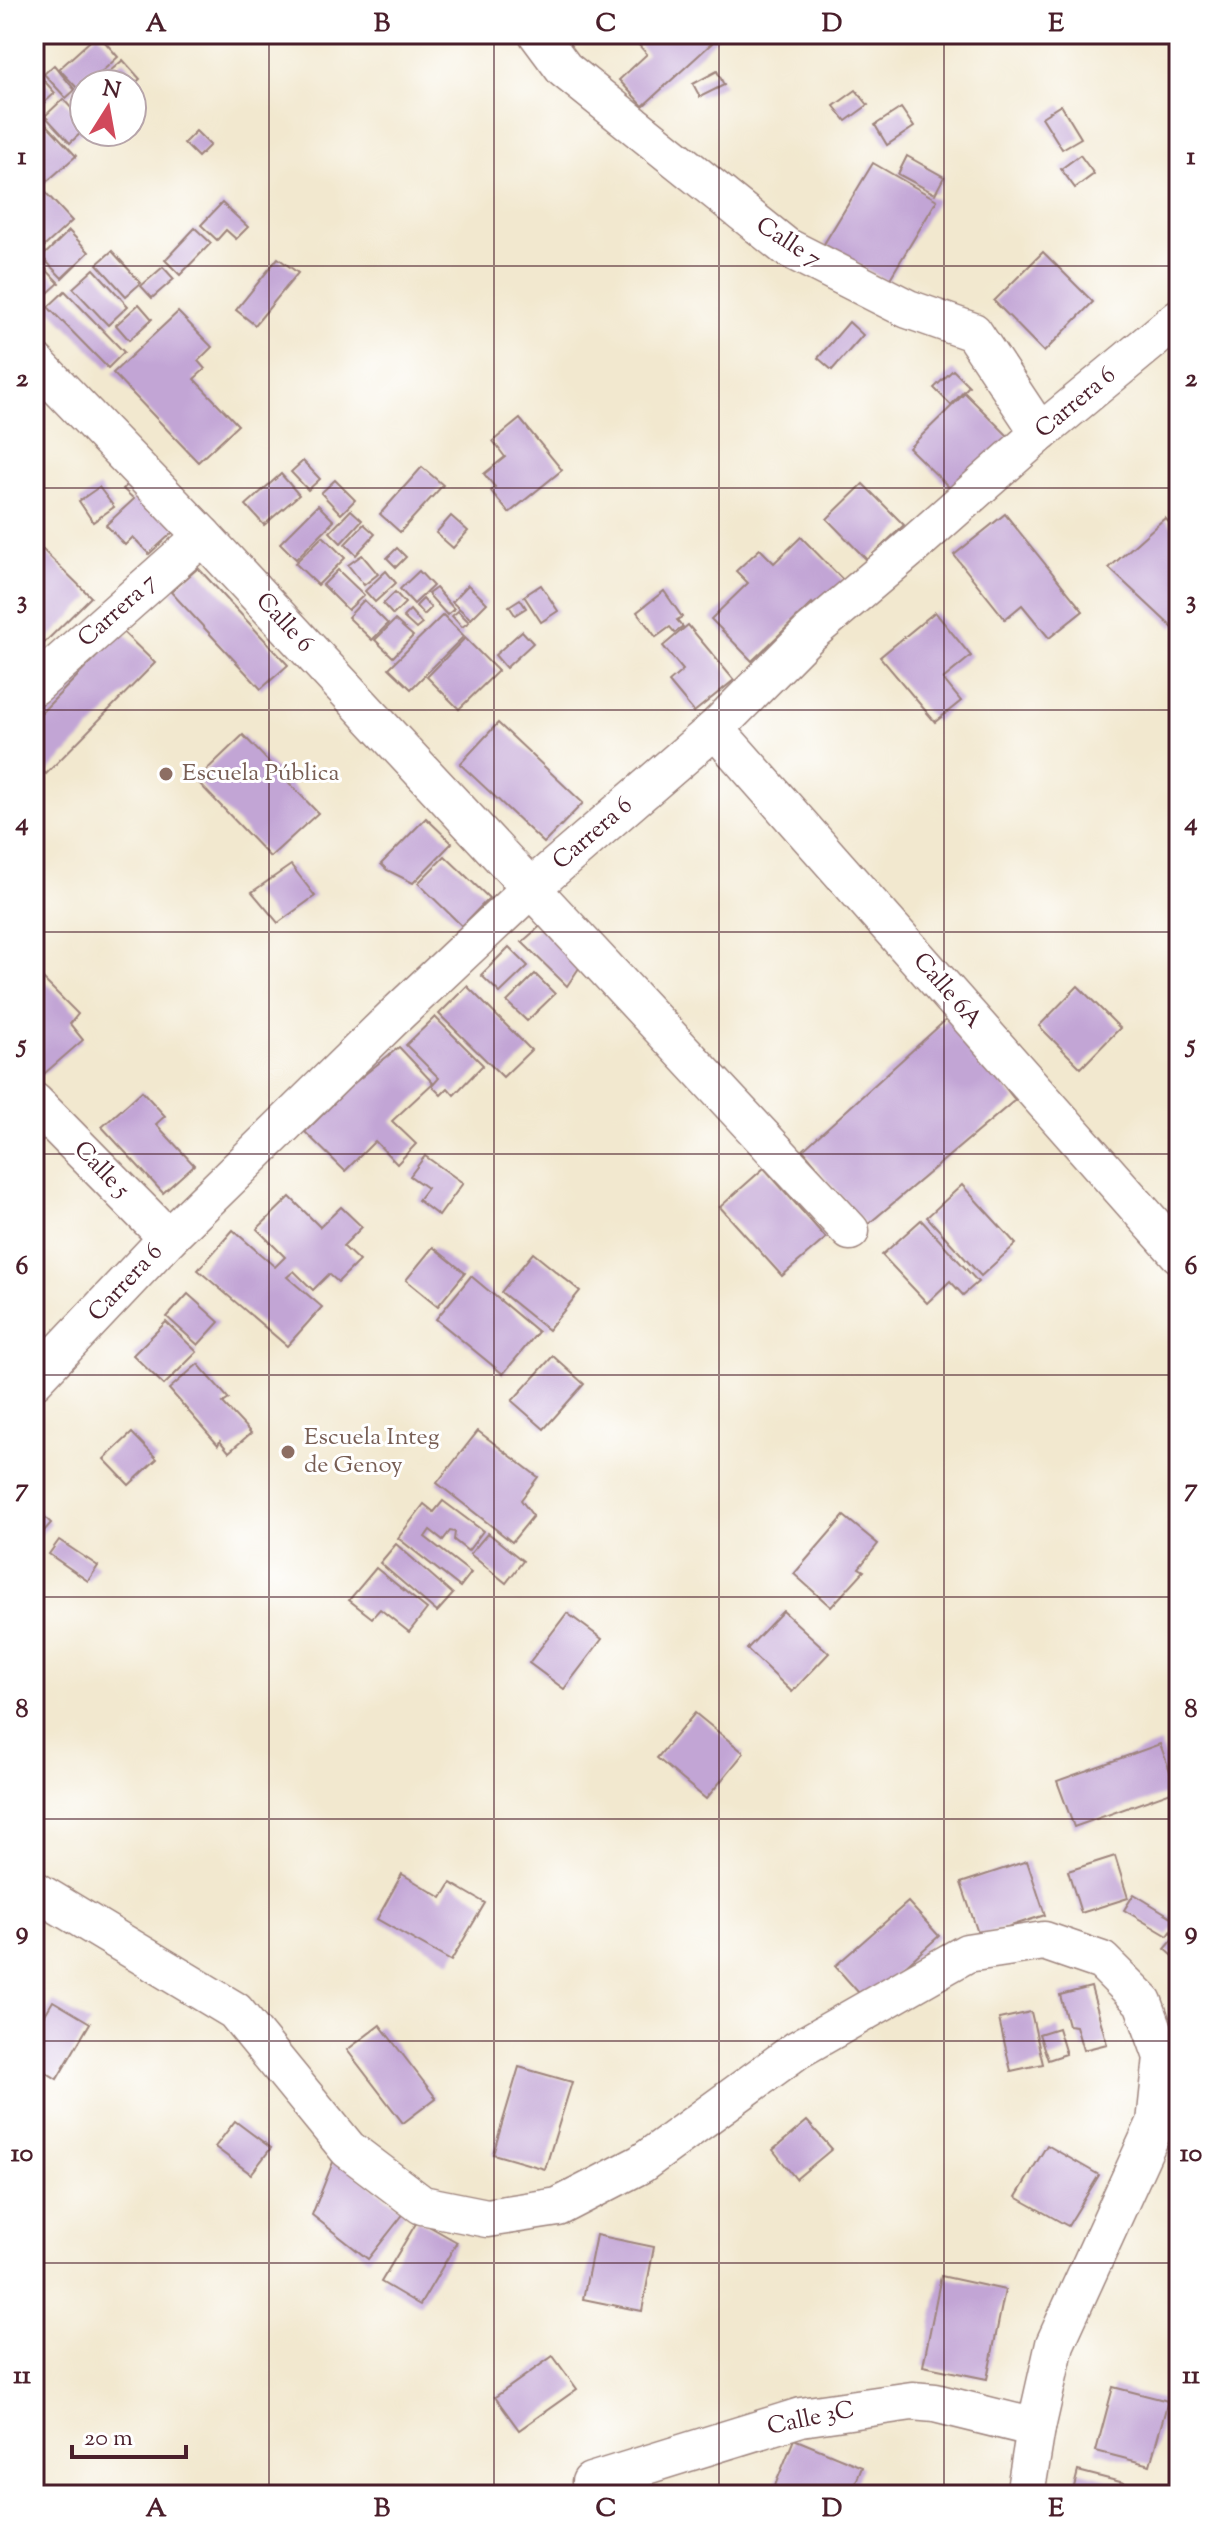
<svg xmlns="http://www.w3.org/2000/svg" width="1213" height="2529" viewBox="0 0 1213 2529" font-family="'Sorts Mill Goudy',serif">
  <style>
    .building { fill: #c2a5d5 }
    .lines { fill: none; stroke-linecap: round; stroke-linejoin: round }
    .minor-casing { stroke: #9e847d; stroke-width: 41 }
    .minor { stroke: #fff; stroke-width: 38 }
    .grid { fill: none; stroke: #4a1f2b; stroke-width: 2; stroke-opacity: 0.55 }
    .education-dot { fill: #8d6e63; stroke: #fff; stroke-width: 3 }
    .labels { text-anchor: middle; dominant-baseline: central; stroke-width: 6; stroke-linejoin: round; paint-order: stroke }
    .street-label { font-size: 24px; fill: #4a1f2b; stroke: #fff }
    .education-label { font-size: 24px; fill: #785e54; stroke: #fff; text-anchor: start }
    .neatline { fill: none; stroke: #4a1f2b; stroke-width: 3 }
    .grid-label { font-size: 26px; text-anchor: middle; font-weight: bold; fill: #4a1f2b }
  </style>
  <rect width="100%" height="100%" fill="#fff"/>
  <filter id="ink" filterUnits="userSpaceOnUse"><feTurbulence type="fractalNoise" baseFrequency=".0125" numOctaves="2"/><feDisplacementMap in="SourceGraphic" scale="16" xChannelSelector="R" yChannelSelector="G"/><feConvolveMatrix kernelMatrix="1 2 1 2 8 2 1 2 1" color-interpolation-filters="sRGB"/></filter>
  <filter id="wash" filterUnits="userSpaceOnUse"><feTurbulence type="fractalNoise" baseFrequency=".006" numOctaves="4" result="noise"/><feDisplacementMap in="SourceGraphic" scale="32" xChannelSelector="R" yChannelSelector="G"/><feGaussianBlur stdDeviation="1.8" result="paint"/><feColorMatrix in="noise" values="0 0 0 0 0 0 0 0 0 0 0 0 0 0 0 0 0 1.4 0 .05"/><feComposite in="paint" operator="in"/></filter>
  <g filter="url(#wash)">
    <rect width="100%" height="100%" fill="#f2e8cf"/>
    <g id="blocks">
      <g class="building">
        <polygon points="98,34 118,57 88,84 84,84 80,91 59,69"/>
        <polygon points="629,34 722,34 643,106 619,80 647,54"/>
        <polygon points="123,60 140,79 132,86 132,84 95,84"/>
        <polygon points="54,65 75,90 66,98 44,74"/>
        <polygon points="717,71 724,85 700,97 693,84"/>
        <polygon points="40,76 55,93 34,112 34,81"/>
        <polygon points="856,90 868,105 846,121 834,106"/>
        <polygon points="63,99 84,122 84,130 70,143 45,116"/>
        <polygon points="1061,105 1081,138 1062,149 1042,117"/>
        <polygon points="901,108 914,127 887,145 875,125"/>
        <polygon points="39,116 76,156 44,184 34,173 34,120"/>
        <polygon points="196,131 210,145 198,157 184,143"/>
        <polygon points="1080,155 1094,174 1075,188 1061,169"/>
        <polygon points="907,156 944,177 935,194 898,174"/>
        <polygon points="873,163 937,200 888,282 824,244"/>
        <polygon points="34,180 72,221 34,256"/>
        <polygon points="222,203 248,227 236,239 226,230 217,240 201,225"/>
        <polygon points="195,228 211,243 180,275 165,260"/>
        <polygon points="69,231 89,252 62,278 42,257"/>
        <polygon points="112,251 141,283 126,296 97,264"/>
        <polygon points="1043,252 1093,302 1044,352 994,301"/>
        <polygon points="278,258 298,273 255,325 236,310"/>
        <polygon points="37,260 59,283 40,300 34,294 34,263"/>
        <polygon points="163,267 174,279 152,298 141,286"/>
        <polygon points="94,269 128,306 108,325 73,288"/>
        <polygon points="65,291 124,352 108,368 48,307"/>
        <polygon points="139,304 152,319 129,340 116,325"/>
        <polygon points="178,312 212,347 198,361 205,369 194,379 238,425 198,462 113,373"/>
        <polygon points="849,322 863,335 832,370 818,358"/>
        <polygon points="953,370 969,386 951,405 934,388"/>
        <polygon points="965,393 1014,442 959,497 909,448"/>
        <polygon points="520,419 562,470 509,513 491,491 495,487 484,474 505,457 493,441"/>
        <polygon points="303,461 320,479 308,490 291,472"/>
        <polygon points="422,467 443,485 400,532 380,514"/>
        <polygon points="138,474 184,522 149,554 133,537 125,545 106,525 134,499 123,489"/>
        <polygon points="281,474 299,495 264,525 246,505"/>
        <polygon points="335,480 355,500 341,514 321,493"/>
        <polygon points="863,484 904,525 867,560 827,519"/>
        <polygon points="99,487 114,507 93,522 79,501"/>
        <polygon points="318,505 334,521 296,559 280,543"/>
        <polygon points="351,510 362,520 341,543 330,532"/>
        <polygon points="1005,514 1083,611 1049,638 1022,605 1005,619 954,555"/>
        <polygon points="451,516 468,531 453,548 436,533"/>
        <polygon points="1165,518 1179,533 1179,622 1173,628 1109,568"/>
        <polygon points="364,524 375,534 356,555 345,544"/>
        <polygon points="323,536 345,558 318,585 295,563"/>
        <polygon points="801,537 847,584 819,610 812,603 752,661 711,619 748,583 736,571 760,549 774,563"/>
        <polygon points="34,541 91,597 36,651 34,649"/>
        <polygon points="397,548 406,557 396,567 387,558"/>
        <polygon points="362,555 378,574 364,585 348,565"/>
        <polygon points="198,568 288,665 261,689 171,592"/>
        <polygon points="338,570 364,595 348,610 323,585"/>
        <polygon points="386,571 396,583 375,602 365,591"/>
        <polygon points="419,571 433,586 414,604 400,589"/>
        <polygon points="468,585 487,603 471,619 452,602"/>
        <polygon points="541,585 558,611 541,622 524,596"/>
        <polygon points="436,588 454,609 447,615 428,594"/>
        <polygon points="664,591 682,617 677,620 683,627 675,633 670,627 656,637 637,612"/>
        <polygon points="395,592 405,603 393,615 383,604"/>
        <polygon points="423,599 431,608 424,615 416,606"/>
        <polygon points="520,599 526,608 515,615 509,606"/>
        <polygon points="364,600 388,624 372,640 348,617"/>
        <polygon points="410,610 422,624 416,629 403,617"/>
        <polygon points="458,611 469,622 462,627 452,616"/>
        <polygon points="935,612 971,656 943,679 961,701 935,722 880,657"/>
        <polygon points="443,615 464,636 411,689 389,668"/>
        <polygon points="395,620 413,636 393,657 375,640"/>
        <polygon points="688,625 734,680 694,712 669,682 683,670 663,646"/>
        <polygon points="122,631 155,663 46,774 34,762 34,720"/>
        <polygon points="522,631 533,643 506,668 495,655"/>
        <polygon points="465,638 498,671 459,709 427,677"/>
        <polygon points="498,723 583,803 544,843 460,764"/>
        <polygon points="243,735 318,813 270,857 196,780"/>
        <polygon points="426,818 452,843 413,883 387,870 381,864"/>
        <polygon points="445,856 489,898 462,926 418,883"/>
        <polygon points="291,865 315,896 278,923 252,892"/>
        <polygon points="545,922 585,959 567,986 522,942"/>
        <polygon points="509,947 528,966 500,993 481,975"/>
        <polygon points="34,970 78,1014 70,1024 83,1040 37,1080 34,1077"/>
        <polygon points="535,974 555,994 527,1021 507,1002"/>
        <polygon points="467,986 531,1050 503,1077 439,1014"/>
        <polygon points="1078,986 1120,1028 1081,1068 1039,1026"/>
        <polygon points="435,1017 483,1065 454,1095 448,1088 441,1095 432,1086 439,1078 406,1045"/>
        <polygon points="949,1017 1015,1100 866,1226 803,1150"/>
        <polygon points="399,1047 433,1083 392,1121 416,1144 397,1164 375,1141 345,1171 305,1132 354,1083"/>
        <polygon points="142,1091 165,1116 156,1124 194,1165 163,1193 102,1127"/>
        <polygon points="425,1156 463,1183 439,1216 418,1200 427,1188 410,1176"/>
        <polygon points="764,1168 826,1238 782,1276 720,1207"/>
        <polygon points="962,1185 1016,1244 981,1276 927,1217"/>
        <polygon points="290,1197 320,1227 341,1207 362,1227 343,1246 359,1261 338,1282 329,1274 313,1290 294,1271 287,1277 322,1307 287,1346 198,1270 233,1230 275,1267 285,1257 257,1229"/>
        <polygon points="921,1220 978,1282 963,1295 950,1281 927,1303 882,1255"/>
        <polygon points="433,1247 465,1273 438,1306 406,1280"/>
        <polygon points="533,1253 580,1291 548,1330 501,1292"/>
        <polygon points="471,1276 538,1332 503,1374 436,1319"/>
        <polygon points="188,1294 219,1322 198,1345 167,1317"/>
        <polygon points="166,1322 197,1352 164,1385 133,1355"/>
        <polygon points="553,1356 584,1384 544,1429 512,1401"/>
        <polygon points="198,1364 229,1399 223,1403 251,1433 229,1452 220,1441 218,1445 169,1389"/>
        <polygon points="478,1431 538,1477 521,1500 533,1516 512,1542 437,1483"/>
        <polygon points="132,1433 157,1459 129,1485 104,1459"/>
        <polygon points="443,1501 483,1531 468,1551 454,1540 455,1532 450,1531 443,1540 430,1530 425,1537 471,1573 460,1587 398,1538 424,1504 434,1512"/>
        <polygon points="34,1507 51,1523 37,1539 34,1537"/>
        <polygon points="844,1516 878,1544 859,1568 864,1571 831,1607 794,1574"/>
        <polygon points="488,1533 523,1561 506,1583 470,1554"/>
        <polygon points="59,1540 98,1566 88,1581 49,1554"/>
        <polygon points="396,1544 453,1594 437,1612 380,1563"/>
        <polygon points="376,1568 427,1609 409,1632 380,1609 372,1618 349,1600"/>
        <polygon points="783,1611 829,1653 792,1692 747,1649"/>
        <polygon points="567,1613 602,1639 564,1689 529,1663"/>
        <polygon points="695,1713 744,1753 706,1799 657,1758"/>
        <polygon points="1160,1744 1177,1790 1074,1827 1057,1781"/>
        <polygon points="1115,1856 1128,1898 1081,1913 1068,1871"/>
        <polygon points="1027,1861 1045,1915 979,1936 961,1883"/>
        <polygon points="402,1874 442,1898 451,1883 485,1903 451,1961 377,1919"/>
        <polygon points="1134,1894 1178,1921 1168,1936 1124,1910"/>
        <polygon points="908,1902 939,1936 866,2001 835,1966"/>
        <polygon points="1179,1933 1179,1961 1165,1949"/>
        <polygon points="1091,1987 1107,2044 1083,2050 1076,2026 1068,2025 1060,1995"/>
        <polygon points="53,2001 90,2023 57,2079 34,2065 34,2033"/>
        <polygon points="1031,2012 1043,2064 1011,2071 999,2019"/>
        <polygon points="380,2025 436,2098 403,2123 347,2050"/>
        <polygon points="1058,2028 1066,2054 1048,2060 1039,2034"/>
        <polygon points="519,2067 572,2082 545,2169 493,2154"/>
        <polygon points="235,2121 271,2148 251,2174 215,2147"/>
        <polygon points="807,2121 832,2149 796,2179 773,2150"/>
        <polygon points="1047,2145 1099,2175 1068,2226 1016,2197"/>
        <polygon points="335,2157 405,2212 368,2259 312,2215"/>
        <polygon points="418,2220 457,2242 420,2305 381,2282"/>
        <polygon points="596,2235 654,2247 642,2311 583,2299"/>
        <polygon points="941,2276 1005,2290 987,2379 923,2366"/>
        <polygon points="553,2356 577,2389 519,2430 495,2397"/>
        <polygon points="1113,2387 1168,2401 1150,2465 1096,2451"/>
        <polygon points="794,2439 862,2467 851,2495 771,2495"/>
        <polygon points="1078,2471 1128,2484 1124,2495 1072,2495"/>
      </g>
    </g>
  </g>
  <g filter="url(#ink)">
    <use href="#blocks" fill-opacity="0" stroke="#9e847d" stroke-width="2"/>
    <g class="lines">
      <g class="minor-casing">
        <g id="minor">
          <polyline points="538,34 564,69 786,247 908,309 973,332 1040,433"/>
          <polyline points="34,361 203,536 850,1231"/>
          <polyline points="34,686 203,536"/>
          <polyline points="715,729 1179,1254"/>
          <polyline points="34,1102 168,1238"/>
          <polyline points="34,1380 168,1238 398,1013 532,887 715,729 809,634 908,550 1040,433 1179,318"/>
          <polyline points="34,1890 235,2011 348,2149 422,2205 487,2218 558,2207 641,2164 797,2050 967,1953 1044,1941 1102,1961 1143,2002 1163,2057 1156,2123 1055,2344 1036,2428 1025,2495"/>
          <polyline points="591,2482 801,2417 912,2401 935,2403 1036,2428"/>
        </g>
      </g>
      <use href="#minor" class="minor"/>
    </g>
  </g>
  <path class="grid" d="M269,34V2495M494,34V2495M719,34V2495M944,34V2495M34,266H1179M34,488H1179M34,710H1179M34,932H1179M34,1154H1179M34,1375H1179M34,1597H1179M34,1819H1179M34,2041H1179M34,2263H1179"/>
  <g class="education-dot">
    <circle cx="166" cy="774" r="8"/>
    <circle cx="288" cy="1452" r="8"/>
  </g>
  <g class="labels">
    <g class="street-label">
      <text transform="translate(788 243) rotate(33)">Calle 7</text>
      <text transform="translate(1076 403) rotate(-40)">Carrera 6</text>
      <text transform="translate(118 611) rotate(-42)">Carrera 7</text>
      <text transform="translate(284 623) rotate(47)">Calle 6</text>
      <text transform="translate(593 834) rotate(-41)">Carrera 6</text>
      <text transform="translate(947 991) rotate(49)">Calle 6A</text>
      <text transform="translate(101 1170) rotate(46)">Calle 5</text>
      <text transform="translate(126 1283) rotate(-47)">Carrera 6</text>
      <text transform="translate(811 2419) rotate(-12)">Calle 3C</text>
    </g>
    <g class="education-label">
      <text x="182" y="774">Escuela Pública</text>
      <text x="304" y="1438">Escuela Integ<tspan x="304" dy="28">de Genoy</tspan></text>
    </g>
  </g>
  <rect width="1213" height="2529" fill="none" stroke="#fff" stroke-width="88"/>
  <g transform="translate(108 108) rotate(11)"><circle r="38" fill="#ffffff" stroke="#b7a5aa" stroke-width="2"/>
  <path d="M0-6L14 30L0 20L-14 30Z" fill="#d1495b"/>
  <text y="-12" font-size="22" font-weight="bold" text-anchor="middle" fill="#4a1f2b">N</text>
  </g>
  <path d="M72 2445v12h114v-12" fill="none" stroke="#4a1f2b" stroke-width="4"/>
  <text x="84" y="2445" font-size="24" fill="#4a1f2b" stroke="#ffffff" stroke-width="6" paint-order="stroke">20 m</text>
  <rect x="44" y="44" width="1125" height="2441" class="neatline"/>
  <g class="grid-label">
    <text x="156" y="31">A</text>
    <text x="382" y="31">B</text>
    <text x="606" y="31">C</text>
    <text x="832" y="31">D</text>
    <text x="1056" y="31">E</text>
    <text x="22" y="164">1</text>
    <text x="1191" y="164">1</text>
    <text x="22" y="386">2</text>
    <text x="1191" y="386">2</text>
    <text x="22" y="608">3</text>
    <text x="1191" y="608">3</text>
    <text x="22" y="830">4</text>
    <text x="1191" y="830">4</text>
    <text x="22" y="1052">5</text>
    <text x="1191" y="1052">5</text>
    <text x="22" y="1274">6</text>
    <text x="1191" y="1274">6</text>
    <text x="22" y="1496">7</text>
    <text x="1191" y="1496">7</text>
    <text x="22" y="1717">8</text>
    <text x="1191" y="1717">8</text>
    <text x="22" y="1939">9</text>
    <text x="1191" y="1939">9</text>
    <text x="22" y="2161">10</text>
    <text x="1191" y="2161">10</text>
    <text x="22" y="2383">11</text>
    <text x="1191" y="2383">11</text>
    <text x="156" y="2516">A</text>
    <text x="382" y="2516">B</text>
    <text x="606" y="2516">C</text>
    <text x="832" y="2516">D</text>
    <text x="1056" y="2516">E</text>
  </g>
</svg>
